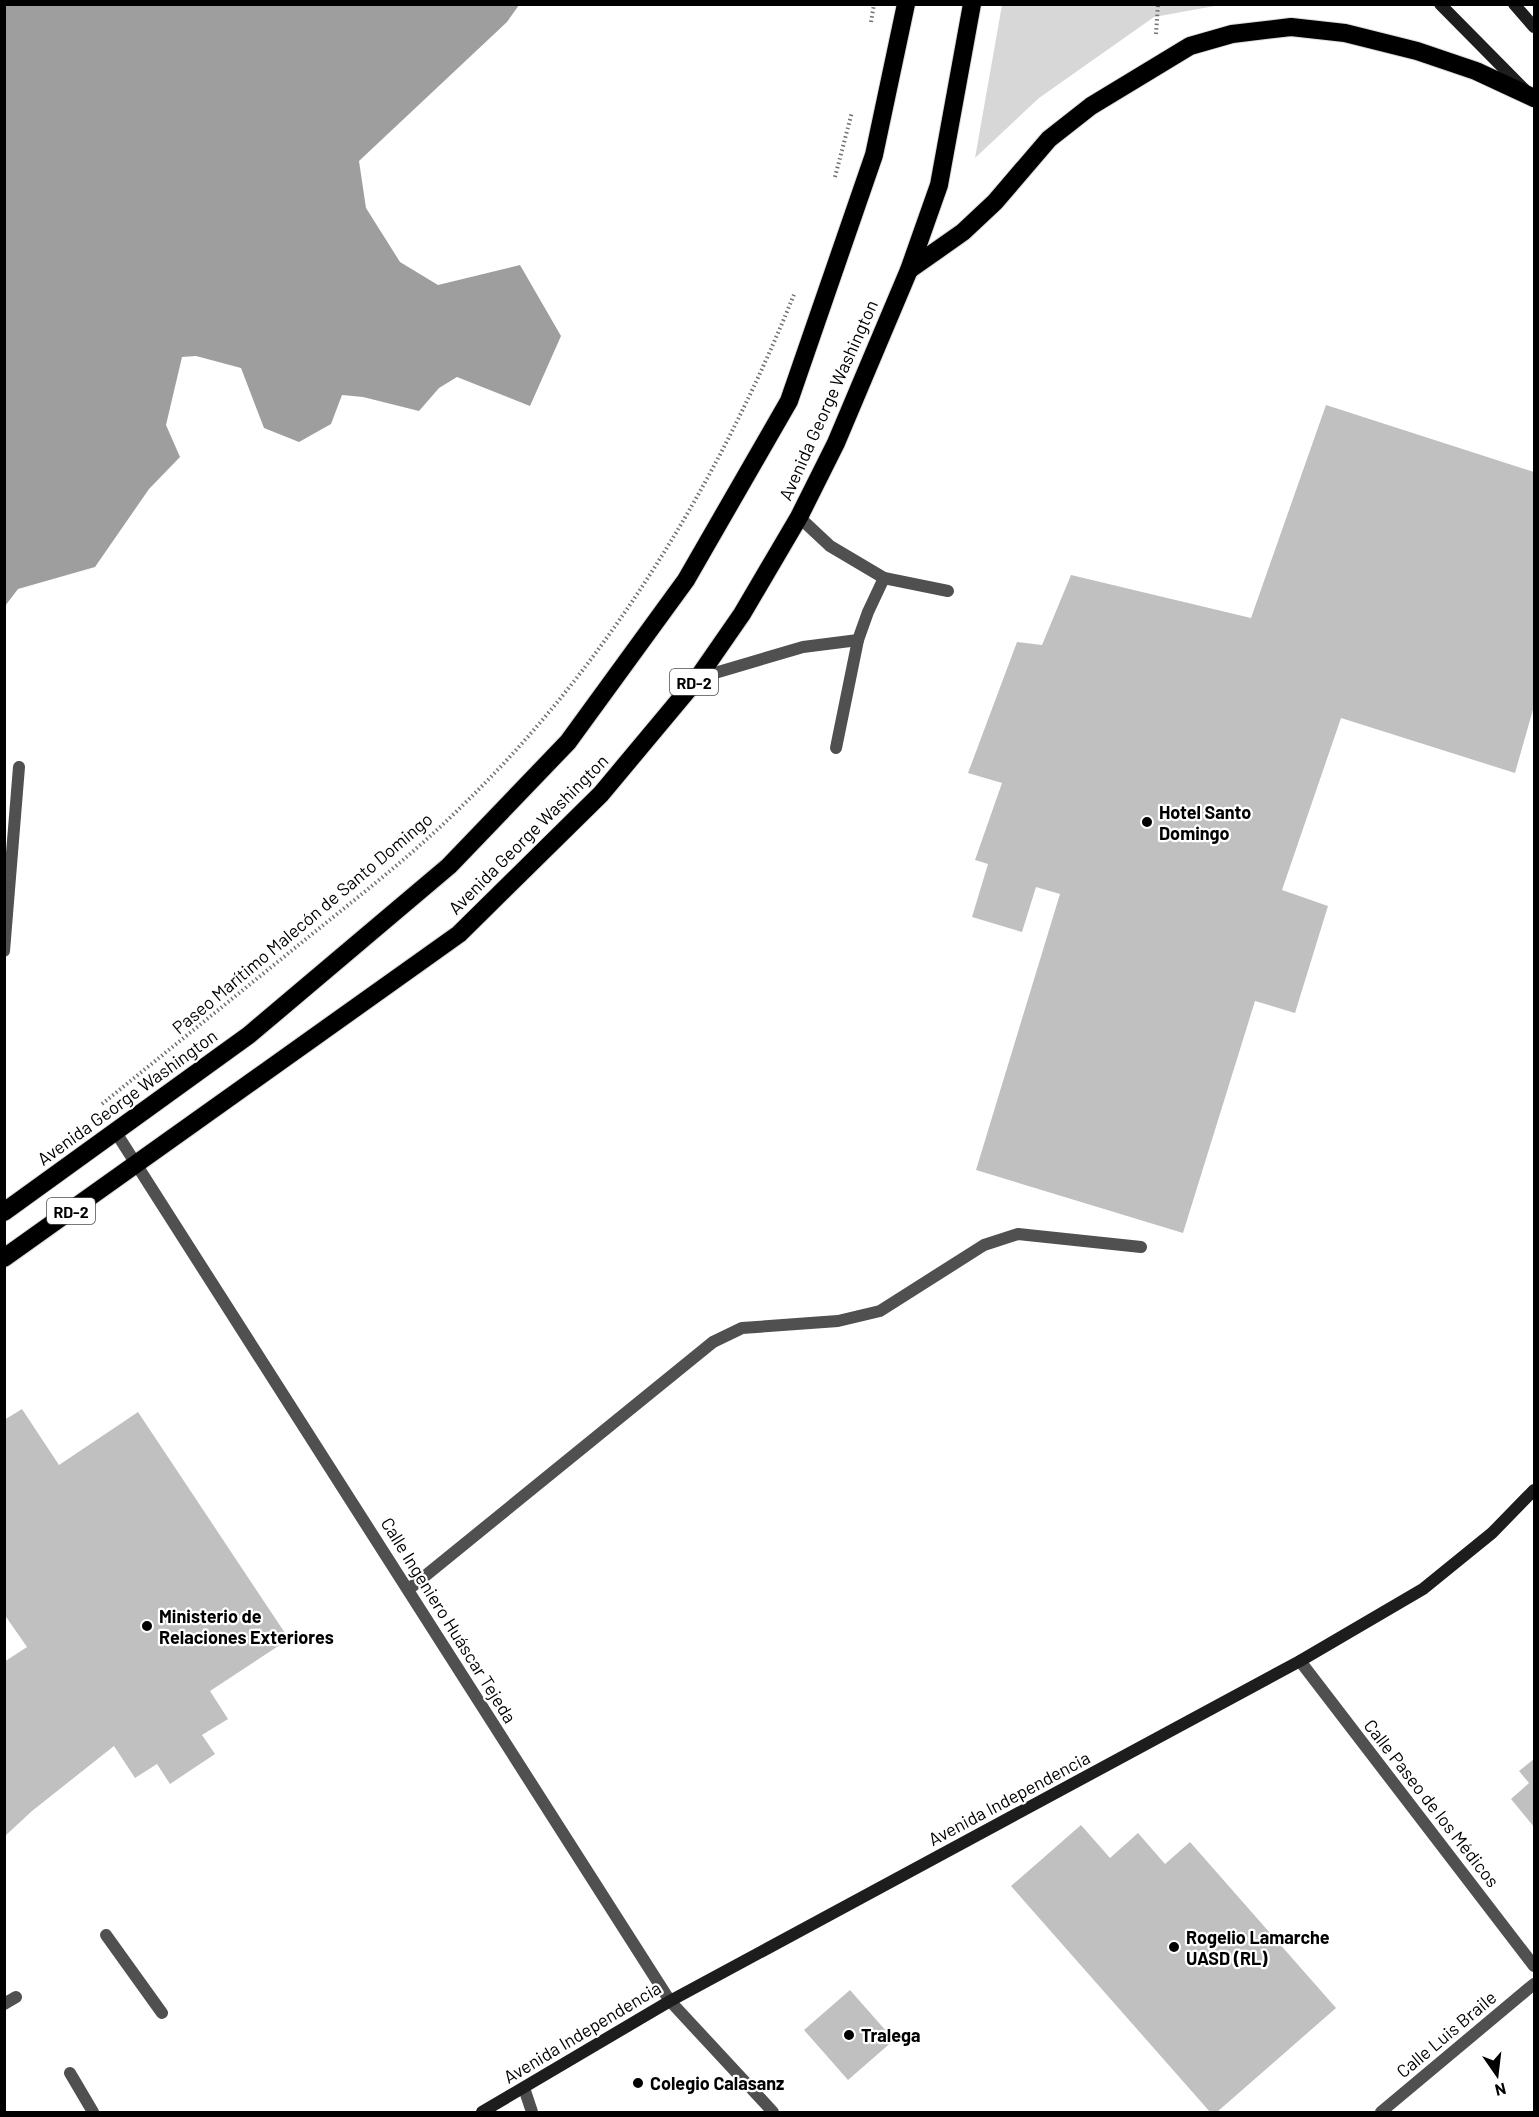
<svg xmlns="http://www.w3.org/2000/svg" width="1539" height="2117" viewBox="0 0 1539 2117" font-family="Barlow,sans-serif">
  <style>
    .green { fill: #d7d7d7 }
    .water { fill: #9e9e9e }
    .building { fill: #c0c0c0 }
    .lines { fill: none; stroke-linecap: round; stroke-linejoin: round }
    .highway-casing { stroke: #dbdbdb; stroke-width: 20 }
    .path { stroke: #727272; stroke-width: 4; stroke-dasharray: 1.5 3; stroke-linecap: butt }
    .lane { stroke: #505050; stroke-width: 12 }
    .street { stroke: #505050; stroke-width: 12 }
    .secondary { stroke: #1d1d1d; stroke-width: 12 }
    .highway { stroke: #000; stroke-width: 18 }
    .poi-dot { fill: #000; stroke: #fff; stroke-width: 2 }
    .labels { text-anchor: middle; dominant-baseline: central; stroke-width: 4.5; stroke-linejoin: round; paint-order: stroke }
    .shield { fill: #fff; stroke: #4c4c4c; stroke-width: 1.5 }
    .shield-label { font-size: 16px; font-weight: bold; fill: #000 }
    .street-label { font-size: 18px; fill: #000; stroke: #fff }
    .poi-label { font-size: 18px; font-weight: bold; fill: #000; stroke: #fff; text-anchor: start }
  </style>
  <rect width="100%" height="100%" fill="#fff"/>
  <polygon class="green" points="1002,5 1002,4 1220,5 1154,17 1039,98 975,158"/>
  <polygon class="water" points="5,4 519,5 507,22 359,161 366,208 400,262 438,285 520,265 561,336 530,406 457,377 439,388 419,411 363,397 342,395 331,424 299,442 264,428 241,368 196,356 182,357 166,425 180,457 149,489 95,567 18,589 5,606"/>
  <g class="building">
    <polygon points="1326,405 1534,472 1534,706 1515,773 1341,718 1282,890 1328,906 1295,1013 1255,1001 1183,1233 976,1170 1060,894 1036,887 1022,932 972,917 988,864 975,860 1002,783 968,773 1017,642 1042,645 1071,575 1251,618"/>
    <polygon points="22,1409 59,1465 138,1412 289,1639 210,1691 228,1719 202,1735 215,1754 170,1784 157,1764 135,1778 114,1746 32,1811 4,1837 4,1662 27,1647 4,1614 4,1420"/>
    <polygon points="1534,1759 1534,1827 1511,1799 1529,1783 1519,1771"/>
    <polygon points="1081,1825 1110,1858 1138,1833 1165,1864 1190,1842 1336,2008 1217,2112 1210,2112 1011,1886"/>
    <polygon points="850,1990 894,2040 848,2080 804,2030"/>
  </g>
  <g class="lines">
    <g class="highway-casing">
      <g id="highway">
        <polyline points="909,270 963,232 995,202 1049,139 1091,106 1190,46 1232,34 1291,27 1345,33 1417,51 1476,71 1534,98"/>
        <polyline points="4,1212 249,1035 449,866 568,742 686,580 789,401 874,155 906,4"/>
        <polyline points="4,1258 459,934 601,794 697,679 742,614 799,517 836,443 909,270 939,185 972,4"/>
      </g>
    </g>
    <g class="path">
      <polyline points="871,22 874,4"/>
      <polyline points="1156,34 1158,4"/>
      <polyline points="835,177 852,112"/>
      <path d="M102,1104C170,1049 238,994 306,939C359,896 414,854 463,805C610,662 719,481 795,292"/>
    </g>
    <g class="lane">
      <polyline points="884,578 948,591"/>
      <polyline points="698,678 803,647 858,640 868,612 884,578 830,546 799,517"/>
      <polyline points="836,748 858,640"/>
      <polyline points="4,951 19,767"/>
      <polyline points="409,1589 713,1342 742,1328 838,1321 880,1311 984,1245 1018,1234 1141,1247"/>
      <polyline points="106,1935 162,2013"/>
      <polyline points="4,2004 16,1997"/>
      <polyline points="70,2073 93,2112"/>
      <polyline points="524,2088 532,2112"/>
    </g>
    <g class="street">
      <polyline points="115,1131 670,2001 773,2112"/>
      <polyline points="1300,1661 1534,1966"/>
      <polyline points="1381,2112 1534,1984"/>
    </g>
    <g class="secondary">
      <polyline points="1440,4 1526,91"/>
      <polyline points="1514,4 1534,27"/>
      <polyline points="482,2112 670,2001 1300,1661 1423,1589 1492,1533 1534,1490"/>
    </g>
    <use href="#highway" class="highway"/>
  </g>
  <g class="poi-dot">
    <circle cx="1147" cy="822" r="6"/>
    <circle cx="147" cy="1626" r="6"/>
    <circle cx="1174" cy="1947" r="6"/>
    <circle cx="849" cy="2035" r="6"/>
    <circle cx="638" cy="2083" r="6"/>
  </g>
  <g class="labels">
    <g class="shield">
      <rect x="670" y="669" width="48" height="26" rx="4.5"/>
      <rect x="47" y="1198" width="48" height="26" rx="4.5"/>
    </g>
    <g class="shield-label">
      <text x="694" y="682">RD-2</text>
      <text x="71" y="1211">RD-2</text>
    </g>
    <g class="street-label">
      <text transform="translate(828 400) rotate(-66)">Avenida George Washington</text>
      <text transform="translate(528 834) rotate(-45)">Avenida George Washington</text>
      <text transform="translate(302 923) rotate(-40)">Paseo Marítimo Malecón de Santo Domingo</text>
      <text transform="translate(127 1097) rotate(-36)">Avenida George Washington</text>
      <text transform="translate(449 1620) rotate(58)">Calle Ingeniero Huáscar Tejeda</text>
      <text transform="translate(1009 1798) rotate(-28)">Avenida Independencia</text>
      <text transform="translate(1432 1803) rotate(52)">Calle Paseo de los Médicos</text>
      <text transform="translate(582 2032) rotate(-31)">Avenida Independencia</text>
      <text transform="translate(1446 2034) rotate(-40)">Calle Luis Braile</text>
    </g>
    <g class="poi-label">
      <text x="1159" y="812">Hotel Santo<tspan x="1159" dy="21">Domingo</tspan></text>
      <text x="159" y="1616">Ministerio de<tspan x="159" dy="21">Relaciones Exteriores</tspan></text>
      <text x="1186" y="1937">Rogelio Lamarche<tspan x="1186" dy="21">UASD (RL)</tspan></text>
      <text x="861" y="2035">Tralega</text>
      <text x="650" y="2083">Colegio Calasanz</text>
    </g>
  </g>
  <rect width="1539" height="2117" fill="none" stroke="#000000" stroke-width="12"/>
  <g transform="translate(1497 2075) rotate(166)" stroke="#ffffff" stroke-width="4.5" paint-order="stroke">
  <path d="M0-4.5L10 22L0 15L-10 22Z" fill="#000000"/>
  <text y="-9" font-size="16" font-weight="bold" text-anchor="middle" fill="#000000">N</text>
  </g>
</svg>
